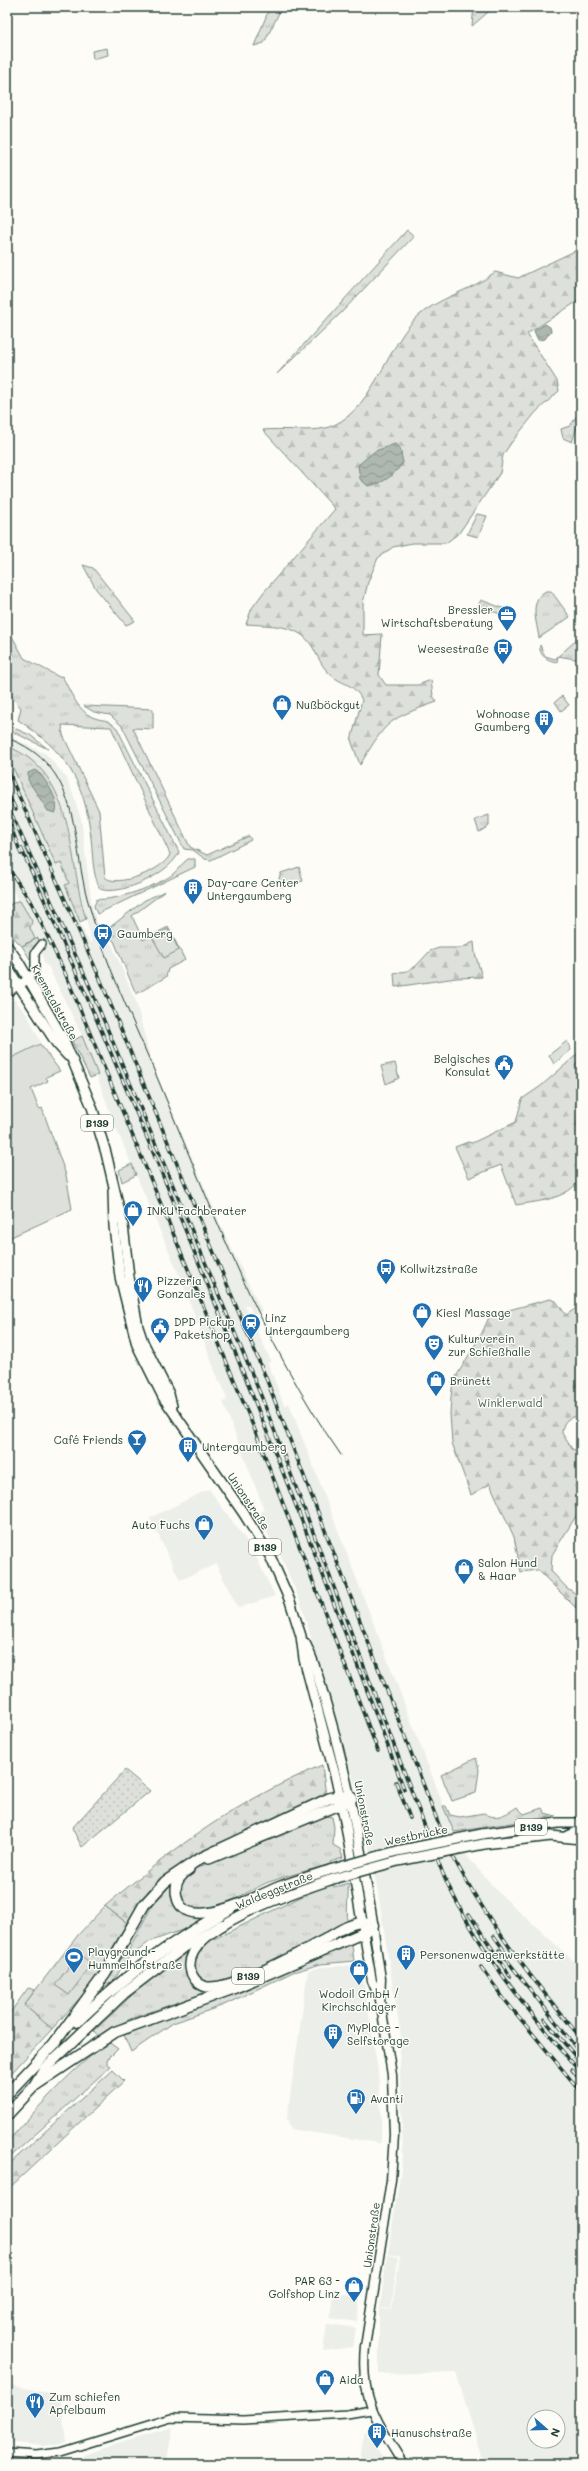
<svg xmlns="http://www.w3.org/2000/svg" width="588" height="2471" viewBox="0 0 588 2471" font-family="Mali,sans-serif">
  <style>
    .built { fill: #eceee9; fill-rule: evenodd }
    .grass { fill: url(#grass-tufts); stroke: #7e8e88; fill-rule: evenodd }
    .forest { fill: url(#forest-firs); stroke: #7e8e88 }
    .garden { fill: url(#garden-dots); stroke: #7e8e88 }
    .pitch { fill: #dde0db; stroke: #7e8e88 }
    .water { fill: url(#water-waves); stroke: #75877f }
    .lines { fill: none; stroke-linecap: round; stroke-linejoin: round }
    .tertiary-casing { stroke: #1f3d34; stroke-width: 10 }
    .secondary-casing { stroke: #1f3d34; stroke-width: 11 }
    .primary-casing { stroke: #1f3d34; stroke-width: 12 }
    .motorway-casing { stroke: #1f3d34; stroke-width: 13 }
    .tertiary { stroke: #fdfcf7; stroke-width: 7 }
    .secondary { stroke: #fdfcf7; stroke-width: 8 }
    .primary { stroke: #fdfcf7; stroke-width: 9 }
    .motorway { stroke: #fdfcf7; stroke-width: 10 }
    .tram { stroke: #1f3d34; stroke-width: 1 }
    .rail-casing { stroke: #1f3d34; stroke-width: 3.5 }
    .rail { stroke: #fdfcf7; stroke-width: 2; stroke-dasharray: 6; stroke-linecap: butt }
    .primary-bridge-casing { stroke: #1f3d34; stroke-width: 12; stroke-linecap: butt }
    .primary-bridge { stroke: #fdfcf7; stroke-width: 9 }
    .labels { text-anchor: middle; dominant-baseline: central; stroke-width: 3; stroke-linejoin: round; paint-order: stroke }
    .shield { fill: #fdfcf7; stroke: #62766e; stroke-width: 1 }
    .shield-label { font-size: 10px; font-weight: bold; fill: #1f3d34 }
    .poi-label { font-size: 11px; fill: #1f3d34; stroke: #fdfcf7; text-anchor: start }
    .street-label { font-size: 11px; fill: #1f3d34; stroke: #fdfcf7 }
    .park-label { font-size: 11px; fill: #455e55; stroke: #fdfcf7 }
  </style>
  <defs>
    <pattern id="grass-tufts" width="24" height="20" patternUnits="userSpaceOnUse"><rect width="24" height="20" fill="#dde0db"/><path d="M3 7l-1-3M5 7V3M7 7l1-3M15 17l-1-3M17 17v-4M19 17l1-3" fill="none" stroke="#bdc1bd"/></pattern>
    <pattern id="forest-firs" width="22" height="20" patternUnits="userSpaceOnUse"><rect width="22" height="20" fill="#dde0db"/><path d="M5 1l3.5 6h-7zM16 11l3.5 6h-7z" fill="#bdc1bd"/></pattern>
    <pattern id="garden-dots" width="8" height="8" patternUnits="userSpaceOnUse"><rect width="8" height="8" fill="#dde0db"/><path d="M2 2h.1M6 6h.1" fill="none" stroke="#bdc1bd" stroke-width="1.8" stroke-linecap="round"/></pattern>
    <pattern id="water-waves" width="16" height="10" patternUnits="userSpaceOnUse"><rect width="16" height="10" fill="#aeb8b1"/><path d="M0 5q4-4 8 0t8 0" fill="none" stroke="#8d9791"/></pattern>
  </defs>
  <rect width="100%" height="100%" fill="#fdfcf7"/>
  <filter id="ink" filterUnits="userSpaceOnUse"><feTurbulence type="fractalNoise" baseFrequency=".025" numOctaves="2"/><feDisplacementMap in="SourceGraphic" scale="8" xChannelSelector="R" yChannelSelector="G"/><feConvolveMatrix kernelMatrix="1 2 1 2 8 2 1 2 1" color-interpolation-filters="sRGB"/></filter>
  <g filter="url(#ink)">
    <g class="built">
      <path d="M7,735L46,754L66,777L74,797L81,819L92,907L101,935L112,945L136,1002L151,1061L223,1231L262,1311L253,1315L250,1307L244,1304L271,1361L268,1363L284,1405L289,1403L294,1416L451,1825L450,1829L466,1855L498,1892L581,1968V2464H484L456,2372L379,2374V2309L392,2310L400,2256L388,2254L403,2156L399,2045L402,2044L378,1893L360,1801L300,1601L280,1554L256,1515L264,1509L223,1402L221,1403L227,1400L223,1386L218,1379L183,1284L116,1128L82,1036L48,966L44,964L42,952L44,948L40,937L35,939L30,928L32,921L7,881V754L56,865L61,863L69,883L65,885L75,912L86,937L92,944L79,887L69,829L61,799L39,767L17,749L7,746ZM534,2417H558V2441H534Z"/>
      <polygon points="15,1000 28,1016 41,1043 7,1060 7,1002"/>
      <polygon points="209,1489 251,1547 275,1596 238,1608 216,1564 180,1580 150,1518"/>
      <polygon points="357,1965 361,1969 363,1978 378,2071 381,2116 381,2142 379,2143 291,2129 287,2118 308,1971 321,1967"/>
      <polygon points="387,2255 398,2257 391,2309 380,2308"/>
      <polygon points="333,2293 360,2297 357,2322 330,2318"/>
      <polygon points="327,2324 356,2328 353,2347 323,2351"/>
      <polygon points="7,2384 60,2396 66,2442 43,2446 7,2442"/>
      <polygon points="173,2427 166,2464 60,2464 84,2458 84,2455 127,2440"/>
      <polygon points="365,2430 387,2464 359,2464"/>
    </g>
    <g class="grass">
      <polygon points="270,7 282,7 264,43 254,46"/>
      <polygon points="474,7 494,7 472,26"/>
      <polygon points="107,48 108,55 93,59 92,51"/>
      <polygon points="407,230 414,236 340,314 277,374"/>
      <polygon points="581,415 572,442 563,438 561,429 570,426 576,417"/>
      <polygon points="477,514 487,516 478,537 467,534"/>
      <polygon points="83,565 93,568 135,621 126,625 96,589"/>
      <path d="M546,591H551L570,617L539,638C537,623 528,600 546,591Z"/>
      <polygon points="481,600 505,609 503,615 478,606"/>
      <path d="M7,627L24,658L59,677L62,676C70,690 76,709 92,717C104,722 105,717 117,728L179,852C172,872 121,897 100,889C92,874 93,854 91,838C85,780 65,751 18,720L21,708L7,691ZM62,725L111,727L170,854C166,869 116,889 105,877L99,811L63,735Z"/>
      <path d="M581,636V660L558,656L557,662C548,661 538,655 540,645L545,656L555,659Z"/>
      <polygon points="562,696 569,705 561,711 555,702"/>
      <polygon points="84,706 153,709 153,729 133,728 190,847 207,855 249,836 251,840 211,860 205,859 193,850 184,849 122,726 110,715 94,712"/>
      <polygon points="7,725 30,735 48,749 7,729"/>
      <path d="M7,746C78,774 67,859 86,919L80,922L65,885L69,883L61,863L56,865L7,754Z"/>
      <polygon points="489,815 489,826 479,832 475,820"/>
      <path d="M188,859H195V867L97,914L94,906L97,899C113,902 160,885 173,874C178,870 182,863 188,859Z"/>
      <polygon points="299,867 303,881 282,887 279,878 281,873"/>
      <polygon points="165,891 132,916 143,940 168,927 185,960 168,969 166,977 136,994 114,941 109,937 113,934 109,928 145,900"/>
      <polygon points="38,938 39,941 33,947 30,959 22,946"/>
      <polygon points="82,1036 98,1075 90,1078 72,1041"/>
      <polygon points="567,1041 571,1050 554,1064 549,1055"/>
      <polygon points="395,1063 399,1078 386,1084 381,1066"/>
      <polygon points="132,1164 136,1175 122,1182 119,1170"/>
      <polygon points="476,1758 479,1770 476,1793 452,1801 441,1775"/>
      <path d="M443,1806H446L450,1815L460,1817L484,1813C495,1821 507,1814 517,1807L524,1814L542,1808L545,1813L556,1816L454,1832Z"/>
      <path d="M326,1816L332,1817L334,1827L333,1845L340,1849L343,1858L330,1862L331,1864C310,1870 289,1875 269,1882C250,1889 202,1923 185,1902C180,1896 180,1889 182,1882L194,1869Z"/>
      <path d="M174,1880C170,1901 182,1916 203,1918L185,1929L149,1942L125,1961L115,1979L101,1991L117,1962L126,1955L156,1898Z"/>
      <path d="M348,1883C349,1896 346,1908 348,1922C325,1934 233,1986 213,1984C183,1981 195,1951 212,1940L309,1893L333,1884L334,1887Z"/>
      <polygon points="105,1906 127,1923 89,1988 52,2029 24,2005 78,1935"/>
      <polygon points="348,1944 352,1945 354,1961 321,1964 293,1972 224,2005 173,2023 131,2052 124,2035 239,1992"/>
      <path d="M191,1948C182,1966 187,1985 207,1992L130,2019L98,2036L94,2031L148,1980Z"/>
      <path d="M110,2043L118,2049L107,2060V2064L111,2066L7,2160V2142C33,2114 77,2061 110,2043Z"/>
    </g>
    <g class="forest">
      <path d="M581,248V299L527,334L557,381L559,391L536,412L511,443L503,455L500,473L459,533L446,543H412L393,547L378,558L368,582L363,603V635L382,634L379,675L386,685H418L431,680L433,696L437,702C388,719 387,720 360,765L351,740L362,700C353,682 343,686 330,674C321,666 318,656 312,646C298,623 269,626 246,624L252,608L263,593L335,509L263,430C283,428 308,432 326,428C370,416 386,349 415,319C437,297 470,292 495,272L518,278Z"/>
      <polygon points="17,901 20,901 32,921 30,928 35,939 22,946 7,931 7,906"/>
      <polygon points="474,942 475,953 482,977 456,978 395,987 394,973 407,971 416,966 430,951 439,948 461,948"/>
      <path d="M581,1051V1178C567,1200 539,1201 516,1205L501,1165L469,1178L455,1147L468,1142L472,1143L516,1122L522,1099L541,1086Z"/>
      <path d="M550,1299L556,1301L566,1315L581,1305V1416C568,1417 563,1420 562,1433L572,1449L581,1452V1508L552,1555L551,1571L567,1588L581,1597V1613L538,1570L521,1572L514,1537L490,1484L471,1495L452,1443L450,1414L451,1397L453,1382L482,1333L490,1315Z"/>
      <path d="M322,1765L326,1796L196,1857L170,1873L150,1889L127,1923L105,1906C177,1845 236,1802 322,1765Z"/>
      <polygon points="28,1988 35,1990 24,2005 52,2029 7,2078 7,2017"/>
      <polygon points="113,2070 124,2081 7,2190 7,2166"/>
    </g>
    <polygon class="garden" points="125,1770 150,1791 82,1847 72,1828"/>
    <g class="pitch">
      <polygon points="168,929 179,950 164,958 152,937"/>
      <polygon points="40,1044 60,1071 46,1077 48,1081 31,1089 39,1109 42,1108 66,1175 72,1209 9,1238 7,1234 7,1060"/>
      <polygon points="79,1954 92,1964 69,1995 55,1985"/>
    </g>
    <g class="water">
      <polygon points="545,324 550,327 551,331 545,339 538,340 534,331"/>
      <path d="M395,444L400,448L403,463C394,475 383,484 368,486L360,479L358,465L375,451Z"/>
      <path d="M35,770C44,775 62,804 55,813L48,811L28,780V773Z"/>
    </g>
    <g class="lines">
      <g class="tertiary-casing">
        <g id="tertiary">
          <polyline points="29,979 35,971 35,953 42,944"/>
          <polyline points="7,2453 36,2455 60,2452 171,2418 244,2420 347,2414 371,2410"/>
        </g>
      </g>
      <g class="secondary-casing">
        <g id="secondary">
          <polyline points="7,992 29,979"/>
          <path d="M373,1925L381,1979L380,2000L392,2075L394,2135L391,2180L365,2347C360,2399 377,2421 403,2464"/>
          <polyline points="363,1929 372,1981 379,1997"/>
        </g>
      </g>
      <g class="primary-casing">
        <g id="primary">
          <polyline points="7,946 18,961 64,1040 92,1107 106,1153 123,1225 129,1277 138,1327 143,1342 169,1394 172,1406"/>
          <polyline points="7,967 57,1044 68,1056"/>
          <polyline points="113,1191 114,1226 120,1277 137,1345 163,1397 244,1514 270,1556 290,1601 301,1636 304,1659 336,1779 346,1826 362,1922"/>
          <path d="M305,1643C316,1664 321,1688 328,1711C349,1783 361,1852 373,1925"/>
          <polyline points="482,1834 558,1823 581,1823"/>
          <polyline points="568,1836 581,1830"/>
          <polyline points="484,1844 551,1836 581,1839"/>
          <polyline points="209,1859 347,1802"/>
          <path d="M189,1870C182,1874 176,1881 176,1890C177,1940 258,1895 278,1887C296,1880 314,1875 333,1869"/>
          <path d="M336,1878C304,1889 186,1925 190,1967C191,1977 198,1985 207,1987C234,1989 299,1953 325,1939C337,1932 352,1921 366,1923"/>
        </g>
      </g>
      <g class="motorway-casing">
        <g id="motorway">
          <path d="M77,2022C123,1977 173,1940 230,1909"/>
          <polyline points="53,2045 105,1974 144,1905 165,1882 199,1859 330,1798 340,1796 352,1798"/>
          <polyline points="34,2086 115,2032 232,1989 363,1933 373,1925"/>
          <polyline points="7,2094 57,2041"/>
          <polyline points="7,2115 34,2086 44,2069 124,1993 184,1947 222,1925"/>
        </g>
      </g>
      <use href="#tertiary" class="tertiary"/>
      <use href="#secondary" class="secondary"/>
      <use href="#primary" class="primary"/>
      <use href="#motorway" class="motorway"/>
      <path class="tram" d="M7,738C82,765 71,838 87,898C104,962 134,1022 159,1082C212,1210 262,1342 341,1455"/>
      <g class="rail-casing">
        <g id="rail">
          <path d="M7,769L98,974L266,1378L446,1843C481,1914 530,1977 581,2038"/>
          <polyline points="7,792 16,810"/>
          <path d="M7,804L89,985L262,1398L443,1874C477,1949 528,2011 581,2073"/>
          <polyline points="7,816 21,854"/>
          <path d="M21,848C160,1157 286,1472 404,1789"/>
          <polyline points="7,866 32,904 65,973 254,1428 378,1751"/>
          <polyline points="396,1782 410,1818"/>
          <polyline points="469,1914 510,1976"/>
          <polyline points="494,1936 506,1953"/>
          <polyline points="499,1950 581,2054"/>
          <polyline points="481,1967 504,1999 581,2092"/>
          <polyline points="544,2019 581,2063"/>
          <polyline points="572,2070 581,2081"/>
        </g>
      </g>
      <use href="#rail" class="rail"/>
      <g class="primary-bridge-casing">
        <g id="primary-bridge">
          <polyline points="333,1869 397,1851 482,1834"/>
          <polyline points="336,1878 398,1861 484,1844"/>
        </g>
      </g>
      <use href="#primary-bridge" class="primary-bridge"/>
    </g>
  </g>
  <defs>
    <g id="office-pin" transform="scale(1)"><path d="M0 17L-7.5 6A9.5 9.5 0 1 1 7.5 6Z" fill="#1f6fb2" stroke="#fdfcf7"/><path d="M-6-3h4V-5.5h4V-3h4V5H-6ZM-1-4.5V-3h2v-1.5ZM-6 0V1H6V0Z" fill="#fff"/></g>
    <g id="bus-pin" transform="scale(1)"><path d="M0 17L-7.5 6A9.5 9.5 0 1 1 7.5 6Z" fill="#1f6fb2" stroke="#fdfcf7"/><path d="M-5-6H5V4H4V6H2V4H-2V6H-4V4H-5ZM-3.5-4V0h7V-4ZM-3.5 1.2v1.5H-2V1.2ZM2 1.2v1.5H3.5V1.2Z" fill="#fff"/></g>
    <g id="shop-pin" transform="scale(1)"><path d="M0 17L-7.5 6A9.5 9.5 0 1 1 7.5 6Z" fill="#1f6fb2" stroke="#fdfcf7"/><path d="M-5-2.5h2.3a2.7 3.5 0 0 1 5.4 0H5L5.5 6h-11ZM-1.5-2.5h3a1.5 2.3 0 0 0-3 0Z" fill="#fff"/></g>
    <g id="building-pin" transform="scale(1)"><path d="M0 17L-7.5 6A9.5 9.5 0 1 1 7.5 6Z" fill="#1f6fb2" stroke="#fdfcf7"/><path d="M-4-6H4V6H1V3H-1V6H-4ZM-2.5-4.3h1.7v1.8h-1.7ZM.8-4.3h1.7v1.8H.8ZM-2.5-1h1.7V.8h-1.7ZM.8-1h1.7V.8H.8Z" fill="#fff"/></g>
    <g id="civic-pin" transform="scale(1)"><path d="M0 17L-7.5 6A9.5 9.5 0 1 1 7.5 6Z" fill="#1f6fb2" stroke="#fdfcf7"/><path d="M-.6-6.5H3V-4.5H.6V-3L4-1V1h2V6H-6V1h2V-1L-.6-3ZM-1.2 2.5V6h2.4V2.5Z" fill="#fff"/></g>
    <g id="restaurant-pin" transform="scale(1)"><path d="M0 17L-7.5 6A9.5 9.5 0 1 1 7.5 6Z" fill="#1f6fb2" stroke="#fdfcf7"/><path d="M-5-6h1v4h1v-4h1v4h1v-4h1v5L-1.5 .5V6h-2V.5L-5-1ZM5-6V6H3V1.5H1.5Q1.5-4 5-6Z" fill="#fff"/></g>
    <g id="station-pin" transform="scale(1)"><path d="M0 17L-7.5 6A9.5 9.5 0 1 1 7.5 6Z" fill="#1f6fb2" stroke="#fdfcf7"/><path d="M-3-6H3Q5-6 5-4V2Q5 4 3 4L4.5 6H3L1.5 4h-3L-3 6H-4.5L-3 4Q-5 4-5 2V-4Q-5-6-3-6ZM-3.5-4v3h7v-3ZM-3.5 1v1.5H-2V1ZM2 1v1.5H3.5V1Z" fill="#fff"/></g>
    <g id="theatre-pin" transform="scale(1)"><path d="M0 17L-7.5 6A9.5 9.5 0 1 1 7.5 6Z" fill="#1f6fb2" stroke="#fdfcf7"/><path d="M-5-5.5Q0-4 5-5.5V0Q5 5 0 6Q-5 5-5 0ZM-3.3-2.5H-1v1.5H-3.3ZM1-2.5H3.3v1.5H1ZM-2.8 1Q0 5.5 2.8 1Z" fill="#fff"/></g>
    <g id="bar-pin" transform="scale(1)"><path d="M0 17L-7.5 6A9.5 9.5 0 1 1 7.5 6Z" fill="#1f6fb2" stroke="#fdfcf7"/><path d="M-6-5H6L.8 .8V4.5H3.5V6h-7V4.5H-.8V.8Z" fill="#fff"/></g>
    <g id="stadium-pin" transform="scale(1)"><path d="M0 17L-7.5 6A9.5 9.5 0 1 1 7.5 6Z" fill="#1f6fb2" stroke="#fdfcf7"/><path d="M0-5a6.5 5 0 1 0 0 10a6.5 5 0 1 0 0-10ZM-3.5-1.8h7v3.6h-7Z" fill="#fff"/></g>
    <g id="fuel-pin" transform="scale(1)"><path d="M0 17L-7.5 6A9.5 9.5 0 1 1 7.5 6Z" fill="#1f6fb2" stroke="#fdfcf7"/><path d="M-5.5-6h7V0h2V4h1.3V-2.5L3-4.5l.8-.8L6-3V5H2.5V1h-1V6h-7ZM-4.2-4.7v3.2H.2V-4.7Z" fill="#fff"/></g>
  </defs>
  <g fill-rule="evenodd">
    <use href="#office-pin" x="507" y="615"/>
    <use href="#bus-pin" x="503" y="648"/>
    <use href="#shop-pin" x="282" y="704"/>
    <use href="#building-pin" x="544" y="719"/>
    <use href="#building-pin" x="193" y="888"/>
    <use href="#bus-pin" x="103" y="933"/>
    <use href="#civic-pin" x="504" y="1064"/>
    <use href="#shop-pin" x="133" y="1210"/>
    <use href="#bus-pin" x="386" y="1268"/>
    <use href="#restaurant-pin" x="143" y="1286"/>
    <use href="#shop-pin" x="422" y="1312"/>
    <use href="#station-pin" x="251" y="1323"/>
    <use href="#civic-pin" x="160" y="1327"/>
    <use href="#theatre-pin" x="434" y="1344"/>
    <use href="#shop-pin" x="436" y="1380"/>
    <use href="#bar-pin" x="137" y="1439"/>
    <use href="#building-pin" x="188" y="1446"/>
    <use href="#shop-pin" x="204" y="1524"/>
    <use href="#shop-pin" x="464" y="1568"/>
    <use href="#building-pin" x="406" y="1954"/>
    <use href="#stadium-pin" x="74" y="1957"/>
    <use href="#shop-pin" x="359" y="1969"/>
    <use href="#building-pin" x="333" y="2033"/>
    <use href="#fuel-pin" x="356" y="2098"/>
    <use href="#shop-pin" x="354" y="2286"/>
    <use href="#shop-pin" x="325" y="2379"/>
    <use href="#restaurant-pin" x="35" y="2402"/>
    <use href="#building-pin" x="377" y="2432"/>
  </g>
  <g class="labels">
    <g class="shield">
      <rect x="81" y="1115" width="32" height="16" rx="3"/>
      <rect x="249" y="1539" width="32" height="16" rx="3"/>
      <rect x="515" y="1819" width="32" height="16" rx="3"/>
      <rect x="232" y="1968" width="32" height="16" rx="3"/>
    </g>
    <g class="shield-label">
      <text x="97" y="1123">B139</text>
      <text x="265" y="1547">B139</text>
      <text x="531" y="1827">B139</text>
      <text x="248" y="1976">B139</text>
    </g>
    <g class="poi-label">
      <text x="493" y="609" text-anchor="end">Bressler<tspan x="493" dy="13">Wirtschaftsberatung</tspan></text>
      <text x="489" y="648" text-anchor="end">Weesestraße</text>
      <text x="296" y="704">Nußböckgut</text>
      <text x="530" y="713" text-anchor="end">Wohnoase<tspan x="530" dy="13">Gaumberg</tspan></text>
      <text x="207" y="882">Day-care Center<tspan x="207" dy="13">Untergaumberg</tspan></text>
      <text x="117" y="933">Gaumberg</text>
      <text x="490" y="1058" text-anchor="end">Belgisches<tspan x="490" dy="13">Konsulat</tspan></text>
      <text x="147" y="1210">INKU Fachberater</text>
      <text x="400" y="1268">Kollwitzstraße</text>
      <text x="157" y="1280">Pizzeria<tspan x="157" dy="13">Gonzales</tspan></text>
      <text x="436" y="1312">Kiesl Massage</text>
      <text x="265" y="1317">Linz<tspan x="265" dy="13">Untergaumberg</tspan></text>
      <text x="174" y="1321">DPD Pickup<tspan x="174" dy="13">Paketshop</tspan></text>
      <text x="448" y="1338">Kulturverein<tspan x="448" dy="13">zur Schießhalle</tspan></text>
      <text x="450" y="1380">Brünett</text>
      <text x="123" y="1439" text-anchor="end">Café Friends</text>
      <text x="202" y="1446">Untergaumberg</text>
      <text x="190" y="1524" text-anchor="end">Auto Fuchs</text>
      <text x="478" y="1562">Salon Hund<tspan x="478" dy="13">&amp; Haar</tspan></text>
      <text x="88" y="1951">Playground -<tspan x="88" dy="13">Hummelhofstraße</tspan></text>
      <text x="420" y="1954">Personenwagenwerkstätte</text>
      <text x="359" y="1993" text-anchor="middle">Wodoil GmbH /<tspan x="359" dy="13">Kirchschlager</tspan></text>
      <text x="347" y="2027">MyPlace -<tspan x="347" dy="13">Selfstorage</tspan></text>
      <text x="370" y="2098">Avanti</text>
      <text x="340" y="2280" text-anchor="end">PAR 63 -<tspan x="340" dy="13">Golfshop Linz</tspan></text>
      <text x="339" y="2379">Aida</text>
      <text x="49" y="2396">Zum schiefen<tspan x="49" dy="13">Apfelbaum</tspan></text>
      <text x="391" y="2432">Hanuschstraße</text>
    </g>
    <g class="street-label">
      <text transform="translate(55 1002) rotate(61)">Kremstalstraße</text>
      <text transform="translate(249 1501) rotate(56)">Unionstraße</text>
      <text transform="translate(365 1813) rotate(79)">Unionstraße</text>
      <text transform="translate(416 1835) rotate(-12)">Westbrücke</text>
      <text transform="translate(274 1890) rotate(-22)">Waldeggstraße</text>
      <text transform="translate(371 2235) rotate(-82)">Unionstraße</text>
    </g>
    <g class="park-label">
      <text x="510" y="1402">Winklerwald</text>
    </g>
  </g>
  <rect width="588" height="2471" fill="none" stroke="#fdfcf7" stroke-width="24"/>
  <rect x="12" y="12" width="564" height="2447" fill="none" stroke="#1f3d34" stroke-width="1.5" filter="url(#ink)"/>
  <g transform="translate(546 2429) rotate(110)"><circle r="19" fill="#fdfcf7" stroke="#a4b0a9"/>
  <path d="M0-3L7 15L0 10L-7 15Z" fill="#1f6fb2"/>
  <text y="-6" font-size="11" font-weight="bold" text-anchor="middle" fill="#1f3d34">N</text>
  </g>
</svg>
